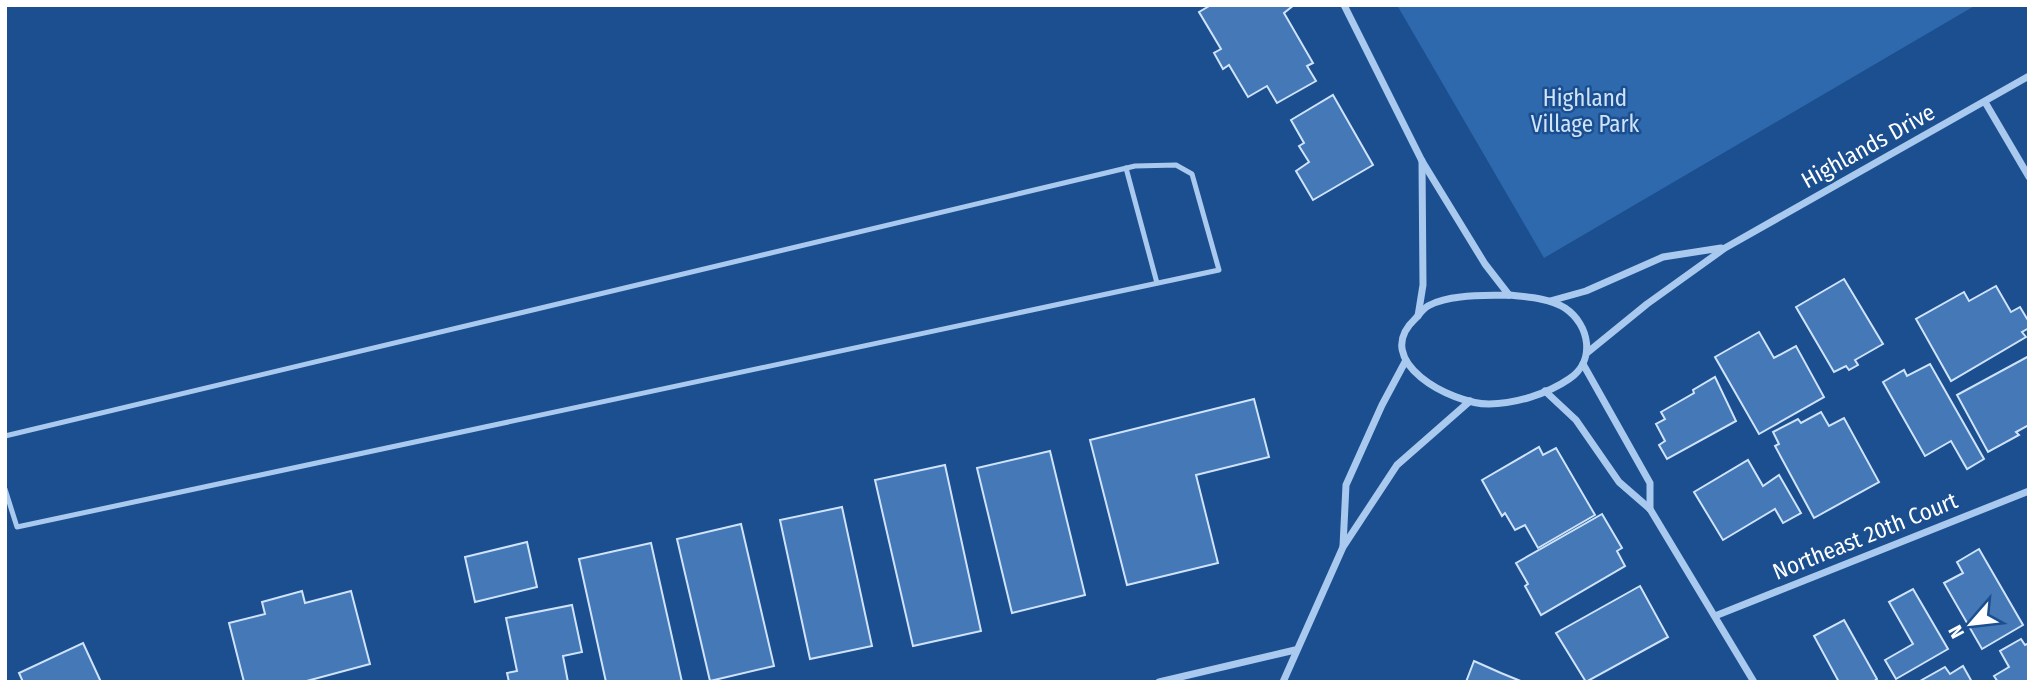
<svg xmlns="http://www.w3.org/2000/svg" width="2034" height="687" viewBox="0 0 2034 687" font-family="'Fira Sans Condensed',sans-serif">
  <style>
    .green { fill: #2e69ad }
    .building { fill: #4478b7; stroke: #cfe3fa; stroke-width: 2 }
    .lines { fill: none; stroke-linecap: round; stroke-linejoin: round }
    .service { stroke: #a9c9ee; stroke-width: 5 }
    .minor { stroke: #a9c9ee; stroke-width: 7 }
    .labels { text-anchor: middle; dominant-baseline: central; stroke-width: 5; stroke-linejoin: round; paint-order: stroke }
    .park-label { font-size: 23px; fill: #cfe3fa; stroke: #1b4f8f }
    .street-label { font-size: 23px; fill: #fff; stroke: #1b4f8f }
  </style>
  <rect width="100%" height="100%" fill="#1b4f8f"/>
  <polygon class="green" points="1397,5 1976,5 1544,258"/>
  <g class="building">
    <polygon points="1211,5 1294,5 1284,13 1313,63 1307,66 1316,81 1277,103 1267,86 1248,97 1229,65 1223,69 1214,53 1221,49 1199,12"/>
    <polygon points="1333,95 1373,165 1313,200 1296,171 1309,162 1299,146 1304,143 1291,120"/>
    <polygon points="1844,279 1883,344 1855,360 1858,365 1849,370 1846,366 1834,372 1796,307"/>
    <polygon points="1996,286 2011,312 2020,307 2029,322 2029,328 2022,332 2026,337 1951,381 1916,319 1964,292 1969,301"/>
    <polygon points="1759,332 1774,358 1796,346 1824,397 1759,434 1715,357"/>
    <polygon points="2029,356 2029,425 2016,432 2019,435 1988,452 1957,395"/>
    <polygon points="1930,364 1984,459 1967,469 1951,441 1925,456 1883,382 1904,370 1907,376"/>
    <polygon points="1715,377 1736,421 1667,459 1659,445 1665,441 1656,424 1665,419 1661,412 1694,393 1693,390"/>
    <polygon points="1254,399 1269,457 1196,475 1218,563 1127,585 1090,440"/>
    <polygon points="1821,412 1829,426 1844,418 1879,482 1814,518 1775,446 1779,444 1773,432 1798,419 1801,423"/>
    <polygon points="1539,447 1543,455 1556,448 1595,515 1538,548 1525,525 1515,530 1505,513 1502,516 1482,480"/>
    <polygon points="1050,451 1085,595 1012,613 977,468"/>
    <polygon points="1748,460 1763,486 1779,475 1801,513 1783,523 1775,509 1723,540 1694,492"/>
    <polygon points="945,465 981,631 913,646 875,480"/>
    <polygon points="842,507 872,646 810,659 780,520"/>
    <polygon points="1602,514 1622,548 1617,551 1625,566 1541,615 1525,586 1528,584 1516,563"/>
    <polygon points="741,524 774,666 710,681 677,539"/>
    <polygon points="527,542 537,587 475,602 465,557"/>
    <polygon points="651,543 682,682 606,682 579,559"/>
    <polygon points="1979,549 2023,625 1982,649 1944,583 1963,573 1957,562"/>
    <polygon points="1640,586 1668,637 1586,682 1556,633"/>
    <polygon points="1913,589 1948,649 1896,679 1885,660 1913,644 1889,602"/>
    <polygon points="302,591 305,603 351,591 370,664 303,682 244,682 229,623 265,614 262,602"/>
    <polygon points="572,605 582,652 563,656 568,682 509,682 507,673 517,671 506,618"/>
    <polygon points="1844,620 1877,679 1873,682 1839,682 1814,636"/>
    <polygon points="2021,639 2025,645 2029,643 2029,682 1998,682 1994,676 2009,667 2000,651"/>
    <polygon points="83,643 101,682 23,682 19,673"/>
    <polygon points="1474,661 1501,673 1523,682 1466,682"/>
    <polygon points="1963,666 1972,682 1920,681 1945,667 1950,674"/>
  </g>
  <g class="lines">
    <g class="service">
      <polyline points="1126,168 1157,283"/>
      <polyline points="5,436 1135,166 1176,165 1192,174 1219,270 17,527 5,489"/>
    </g>
    <g class="minor">
      <polyline points="1344,5 1422,161 1485,264 1509,295"/>
      <polyline points="1985,102 2029,177"/>
      <path d="M1509,295C1527,297 1549,298 1565,308C1590,325 1596,361 1569,379C1547,394 1515,404 1489,404C1451,404 1370,361 1415,319C1419,315 1424,307 1430,305C1451,294 1486,296 1509,295Z"/>
      <polyline points="1550,301 1586,291 1663,257 1721,248"/>
      <polyline points="1418,316 1423,285 1422,161"/>
      <polyline points="1588,352 1647,304 1725,248 2029,76"/>
      <polyline points="1583,364 1650,483 1650,509"/>
      <polyline points="1545,391 1576,420 1619,482 1650,509 1754,682"/>
      <polyline points="1343,546 1346,485 1382,405 1405,362"/>
      <polyline points="1715,616 2029,491"/>
      <polyline points="1159,682 1295,650"/>
      <polyline points="1283,682 1343,547 1397,465 1470,401"/>
    </g>
  </g>
  <g class="labels">
    <g class="park-label">
      <text x="1585" y="98">Highland<tspan x="1585" dy="26">Village Park</tspan></text>
    </g>
    <g class="street-label">
      <text transform="translate(1868 146) rotate(-29)">Highlands Drive</text>
      <text transform="translate(1865 536) rotate(-22)">Northeast 20th Court</text>
    </g>
  </g>
  <rect width="2034" height="687" fill="none" stroke="#ffffff" stroke-width="14"/>
  <g transform="translate(1971 624) rotate(242)" stroke="#1b4f8f" stroke-width="5" paint-order="stroke">
  <path d="M0-5L12 26L0 18L-12 26Z" fill="#ffffff"/>
  <text y="-10" font-size="19" font-weight="bold" text-anchor="middle" fill="#ffffff">N</text>
  </g>
</svg>
